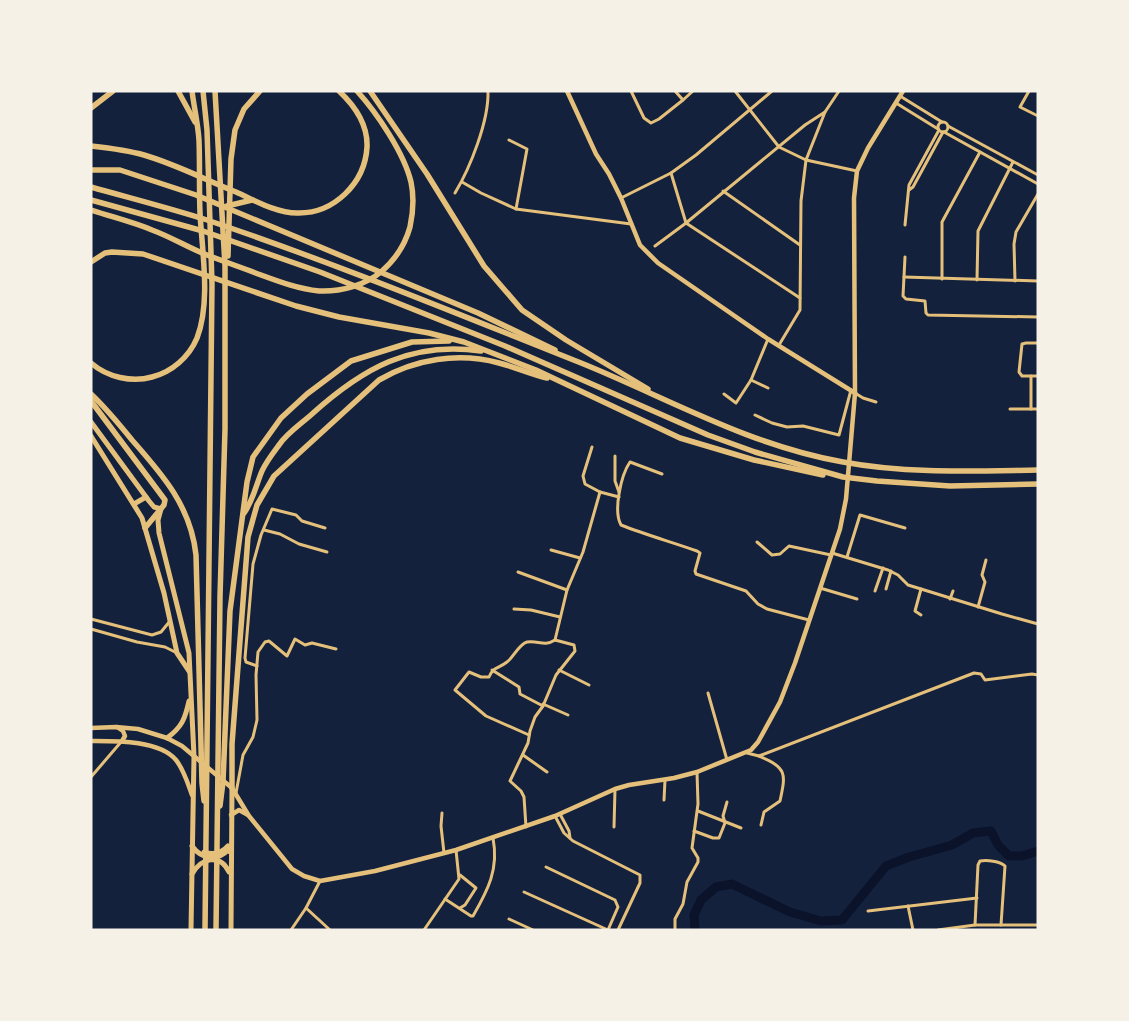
<svg xmlns="http://www.w3.org/2000/svg" width="1129" height="1021" viewBox="0 0 1129 1021" font-family="Signika,sans-serif">
  <style>
    .lines { fill: none; stroke-linecap: round; stroke-linejoin: round }
    .river { stroke: #0b132b; stroke-width: 9 }
    .minor { stroke: #e5c07b; stroke-width: 3 }
    .secondary { stroke: #e5c07b; stroke-width: 4.5 }
    .primary { stroke: #e5c07b; stroke-width: 5 }
    .motorway { stroke: #e5c07b; stroke-width: 5.5 }
  </style>
  <rect width="100%" height="100%" fill="#14213d"/>
  <g class="lines">
    <polyline class="river" points="695,930 694,915 701,900 716,887 732,884 790,912 821,921 842,920 886,866 909,857 952,845 973,833 991,831 998,845 1009,856 1022,856 1038,851"/>
    <g class="minor">
      <polyline points="631,91 644,118 651,123 659,119 683,100"/>
      <polyline points="675,91 683,100 693,91"/>
      <polyline points="735,91 779,147 806,160 857,171"/>
      <polyline points="1029,91 1020,107 1038,116"/>
      <polyline points="900,96 942,122"/>
      <polyline points="896,103 938,129"/>
      <circle cx="943" cy="127" r="5"/>
      <polyline points="948,126 1038,175"/>
      <polyline points="944,132 1038,184"/>
      <polyline points="509,140 527,149 516,209"/>
      <polyline points="671,173 686,223 800,298"/>
      <polyline points="462,182 481,193 516,209 631,224"/>
      <polyline points="909,190 913,187 943,132"/>
      <polyline points="723,191 800,245"/>
      <path d="M455,193C470,168 489,121 488,91"/>
      <polyline points="621,198 671,173 696,155 772,91"/>
      <polyline points="905,225 909,185 939,130"/>
      <polyline points="655,246 686,223 805,125 825,112"/>
      <polyline points="905,257 903,296 906,299 925,301 926,313 928,315 1038,317"/>
      <polyline points="904,277 1038,281"/>
      <polyline points="942,279 942,222 980,152"/>
      <polyline points="977,280 978,231 1013,162"/>
      <polyline points="1015,281 1014,244 1016,232 1038,194"/>
      <polyline points="1038,343 1026,343 1022,344 1019,372 1022,376 1038,376"/>
      <polyline points="779,345 800,310 801,201 806,160 825,112 839,91"/>
      <polyline points="751,380 768,388"/>
      <polyline points="855,393 863,398 876,402"/>
      <polyline points="724,394 736,403 751,380 768,339"/>
      <polyline points="1010,409 1038,409"/>
      <polyline points="1031,409 1031,376"/>
      <polyline points="755,415 772,423 787,427 803,426 839,435 851,390"/>
      <polyline points="592,447 583,476 585,484 600,492 619,497"/>
      <polyline points="615,456 615,481 619,492"/>
      <path d="M662,474L630,462C621,475 613,511 621,525C646,535 672,542 697,551L700,553L695,571L696,574L746,591L758,604L767,609L809,620"/>
      <polyline points="264,530 280,534 299,544 327,552"/>
      <polyline points="757,542 772,555 780,554 789,546 831,555"/>
      <polyline points="551,550 580,558"/>
      <polyline points="832,553 888,570 898,575 908,585 921,589 1002,614 1038,624"/>
      <polyline points="847,557 860,515 905,528"/>
      <polyline points="518,572 567,590"/>
      <polyline points="820,588 857,599"/>
      <polyline points="886,589 891,571"/>
      <polyline points="875,591 883,568"/>
      <polyline points="950,599 953,591"/>
      <polyline points="978,607 985,582 982,575 986,560"/>
      <polyline points="514,609 531,610 560,617"/>
      <polyline points="921,615 915,611 921,589"/>
      <polyline points="91,619 152,635 161,632 170,621"/>
      <polyline points="91,629 137,642 165,647 177,653"/>
      <polyline points="555,640 567,590 583,552 600,492"/>
      <polyline points="257,666 246,662 245,658 253,564 261,535 272,509 296,515 302,521 325,528"/>
      <polyline points="492,670 519,687 520,694 543,706"/>
      <polyline points="559,670 589,685"/>
      <polyline points="708,693 727,760"/>
      <polyline points="543,704 568,715"/>
      <path d="M529,735L486,716L455,690L469,672L481,677H489C494,666 498,669 507,662C513,658 519,644 527,642C538,640 544,647 555,640"/>
      <polyline points="747,753 759,756 974,673 981,674 985,680 1032,674 1038,675"/>
      <polyline points="523,755 547,772"/>
      <path d="M759,756C787,768 786,773 780,801L764,812L761,825"/>
      <polyline points="91,777 121,742"/>
      <polyline points="236,793 243,755 253,737 257,720 256,675 258,652 265,642 269,641 287,656 295,639 305,645 312,643 336,649"/>
      <polyline points="664,800 665,780"/>
      <polyline points="698,811 741,828"/>
      <polyline points="442,813 441,826 444,853"/>
      <polyline points="560,814 569,831 570,838"/>
      <polyline points="555,816 564,833 573,841 640,875 640,883 618,930"/>
      <polyline points="526,827 524,797 521,791 510,781 528,743 530,731 535,717 543,706 556,675 575,651 574,645 555,640"/>
      <polyline points="614,827 615,789"/>
      <polyline points="694,831 713,838 719,838 725,823 723,816 727,802"/>
      <polyline points="546,867 615,900 618,907 608,930"/>
      <polyline points="460,875 476,888 465,905 460,908"/>
      <polyline points="524,892 608,930"/>
      <path d="M445,899L471,916H473C488,890 499,869 493,838"/>
      <polyline points="908,906 913,930"/>
      <polyline points="306,908 330,930"/>
      <polyline points="868,911 977,898"/>
      <polyline points="509,919 533,930"/>
      <path d="M975,925L978,865L980,861C987,860 1000,861 1005,866L1001,925"/>
      <polyline points="291,930 306,908 320,881"/>
      <polyline points="424,930 459,879 456,850"/>
      <polyline points="675,930 675,919 683,904 687,882 698,862 698,858 692,848 698,804 697,772"/>
      <polyline points="938,930 975,925 1038,925"/>
    </g>
    <g class="secondary">
      <polyline points="567,91 596,154 609,174 621,198 640,245 658,263 768,339 855,393"/>
      <polyline points="117,727 123,731 125,736 122,741"/>
      <polyline points="91,728 116,727 138,729 167,738 182,746 232,788 249,816 292,869 304,876 320,881 375,871 456,850 555,816 615,789 629,785 674,778 697,772 751,750 758,742 780,702 795,663 840,529 846,499 855,393 854,198 857,171 868,148 903,91"/>
      <path d="M91,741C115,741 159,740 176,760C184,770 188,784 192,795"/>
      <polyline points="231,815 239,810 248,815"/>
    </g>
    <g class="primary">
      <polyline points="91,422 149,501 154,507 161,509 158,520 159,533 189,653 194,756 191,930"/>
      <polyline points="91,436 142,518 164,593 177,653 189,671"/>
      <polyline points="134,504 146,497"/>
      <path d="M167,738C182,727 185,719 189,701"/>
      <path d="M192,846C202,860 218,861 229,849L230,852"/>
      <path d="M204,852C213,855 222,853 228,846"/>
      <path d="M192,874C201,858 220,853 229,872"/>
      <polyline points="231,930 232,788"/>
    </g>
    <g class="motorway">
      <polyline points="178,91 195,122"/>
      <polyline points="203,91 207,130 212,284 205,930"/>
      <polyline points="215,91 225,266 225,429 220,597 216,930"/>
      <polyline points="370,91 427,174 484,266 522,310 566,340 648,389"/>
      <polyline points="91,108 113,91"/>
      <path d="M91,146C109,148 127,150 144,155C175,164 206,180 236,192C254,200 276,213 297,213C334,214 365,183 367,147C368,124 355,106 339,91"/>
      <polyline points="91,170 120,170 196,195 478,313 555,350"/>
      <path d="M91,187C130,198 169,208 207,220C335,263 460,315 586,365C671,400 751,446 843,462C907,474 973,471 1038,470"/>
      <polyline points="91,200 203,231 320,272 505,346 708,435 755,452 843,477 877,481 950,486 1038,484"/>
      <polyline points="227,206 252,200"/>
      <path d="M91,210C112,217 133,222 152,230C171,237 189,248 207,255C225,262 243,268 261,275C280,282 299,289 319,291C341,292 366,285 382,271C397,258 405,245 410,227C413,213 414,196 411,182C404,153 377,113 357,91"/>
      <polyline points="228,256 231,159 235,130 244,109 260,91"/>
      <polyline points="91,262 105,253 112,252 143,254 296,306 339,317 429,333 464,342 536,370 680,438 754,460 823,475"/>
      <path d="M91,363C107,377 132,383 152,377C172,372 189,357 197,338C211,302 202,251 200,213C199,189 200,165 199,140C198,124 194,107 192,91"/>
      <path d="M91,394C106,408 119,424 132,440C163,475 191,507 196,555L202,783L204,801"/>
      <polyline points="91,401 165,500 164,505 145,528"/>
      <path d="M244,513C253,501 256,485 262,471C266,462 273,453 279,445C287,433 301,424 312,414C363,368 411,341 481,351"/>
      <path d="M232,788V744L248,537L257,505L274,476L379,380C415,359 458,352 499,363C515,367 530,374 547,378"/>
      <polyline points="220,806 223,782 230,611 247,482 253,457 281,418 307,394 351,361 412,342 449,341"/>
    </g>
  </g>
  <rect width="1129" height="1021" fill="none" stroke="#f6f1e7" stroke-width="185"/>
</svg>
